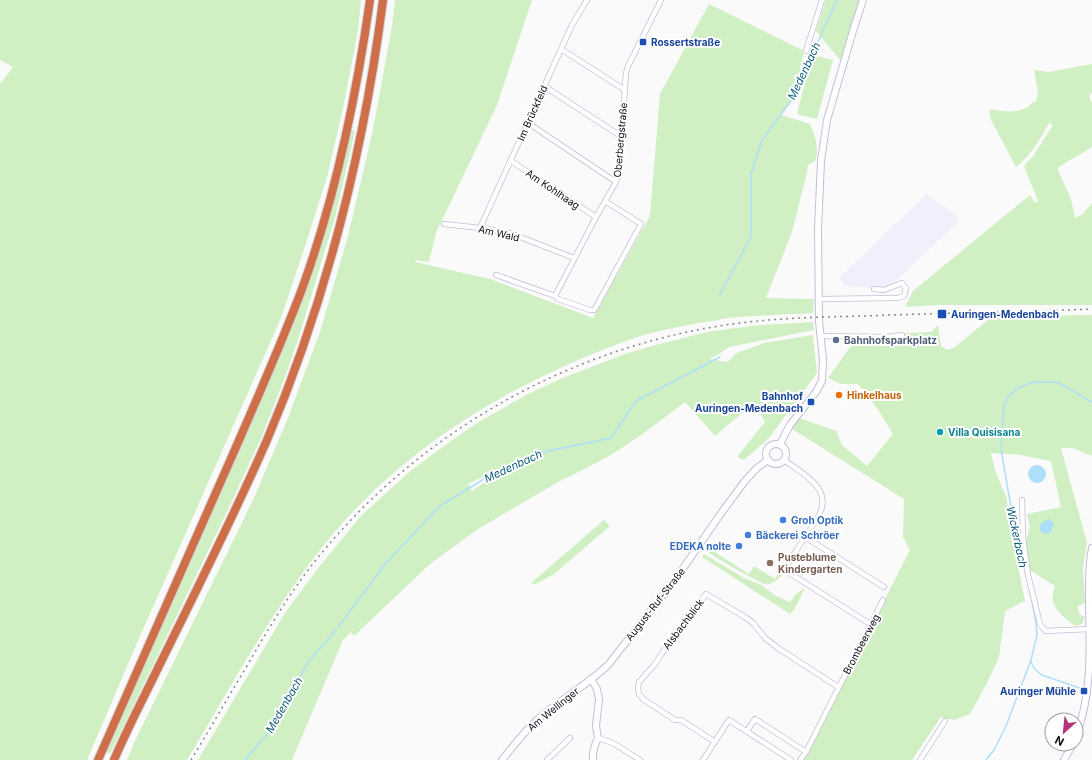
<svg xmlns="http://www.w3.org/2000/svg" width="1092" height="760" viewBox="0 0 1092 760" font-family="Inter,sans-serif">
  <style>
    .commercial { fill: #f0effc }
    .green { fill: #d0efc3; fill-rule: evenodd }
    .water { fill: #addffa }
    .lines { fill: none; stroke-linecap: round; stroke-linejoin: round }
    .stream { stroke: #addffa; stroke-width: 1.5 }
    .street-casing { stroke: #c4bddb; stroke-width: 6 }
    .secondary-casing { stroke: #c4bddb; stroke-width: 8 }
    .highway-casing { stroke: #d3d3d5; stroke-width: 10 }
    .street { stroke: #fff; stroke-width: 4.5 }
    .secondary { stroke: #fff; stroke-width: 6 }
    .highway { stroke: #cf6f4a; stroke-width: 8 }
    .rail { stroke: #87868b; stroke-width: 1.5; stroke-dasharray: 2 4; stroke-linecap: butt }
    .transit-dot { fill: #1a4fb4; stroke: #fff; stroke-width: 1.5 }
    .service-dot { fill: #5c6f8a; stroke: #fff; stroke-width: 1.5 }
    .food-dot { fill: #e8710a; stroke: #fff; stroke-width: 1.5 }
    .culture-dot { fill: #0f9aa8; stroke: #fff; stroke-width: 1.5 }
    .shop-dot { fill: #3f7fe0; stroke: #fff; stroke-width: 1.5 }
    .education-dot { fill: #8d6e63; stroke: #fff; stroke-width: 1.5 }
    .labels { text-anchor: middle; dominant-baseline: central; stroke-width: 4; stroke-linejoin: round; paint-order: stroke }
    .transit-label { font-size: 10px; font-weight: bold; fill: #164399; stroke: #fff; text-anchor: start }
    .street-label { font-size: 10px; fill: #0d0b15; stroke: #fff }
    .service-label { font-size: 10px; font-weight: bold; fill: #4e5e75; stroke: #fff; text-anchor: start }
    .food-label { font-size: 10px; font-weight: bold; fill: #c56008; stroke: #fff; text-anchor: start }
    .culture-label { font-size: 10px; font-weight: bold; fill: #0d838f; stroke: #fff; text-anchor: start }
    .shop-label { font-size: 10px; font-weight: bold; fill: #366cbe; stroke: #fff; text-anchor: start }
    .education-label { font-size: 10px; font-weight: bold; fill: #785e54; stroke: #fff; text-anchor: start }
    .water-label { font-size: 11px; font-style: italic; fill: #095a7a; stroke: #fff }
  </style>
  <rect width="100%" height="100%" fill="#fafafa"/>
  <polygon class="commercial" points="927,194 958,217 959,221 890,286 883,288 846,286 839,278"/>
  <g class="green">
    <polygon points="0,0 361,0 358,31 343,108 327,177 306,243 281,318 137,643 87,760 0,760 0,84 13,67 0,60"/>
    <path d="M395,0H532L497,105L436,233L429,262L416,260L415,262L490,279L593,318L650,216L660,94L709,4L804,51L797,82L800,87L781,115L810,124C815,135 819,148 816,160L808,165L807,172L792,232L766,298L814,299L813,313C784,315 755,315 727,318C718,320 708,322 699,323C683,326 666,329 651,333C626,340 602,350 578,360C485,400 399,456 333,534C299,574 271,619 243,665C224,697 206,728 187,760H127L134,743L254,498L288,418L320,332L348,236L373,130L392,26Z"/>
    <polygon points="826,0 860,0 841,58 840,60 816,31"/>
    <polygon points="812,55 833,60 817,119 797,114"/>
    <path d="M1092,64V92L1089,97L1092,103V147L1057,168L1071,199L1075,218L1083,214L1092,203V305H939L905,307L913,291L1030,195L1035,203L1038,201L1024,166L1034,155L1053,125L1049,123C1040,139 1031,156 1016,167L991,120L989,112L990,109C1005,112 1022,115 1033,102H1036L1038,92L1034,70L1049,72Z"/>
    <path d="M351,130L355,131L336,214L298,340L282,385L262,436L226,514L110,754L106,752C146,662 185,571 225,481C246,433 269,385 288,336C314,269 333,200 351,130Z"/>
    <path d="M1092,315V456L1072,448H1061L1087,543L1083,568L1085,603L1078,606L1079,614L1085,617L1082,624L1076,626C1068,622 1056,611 1053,602C1052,597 1053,591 1055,586L1030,570L1026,540L1030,527L1027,514L1061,507L1051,461L1020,455L991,453L995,470L1007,499L1008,516L1025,601L1005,611L999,657L988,681L970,714L954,720L941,717L912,760H803L910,550L903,537L904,499L792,429L799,418L836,431L842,445L867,466L893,434L877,408L858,384H841L828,378L851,346L866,335L931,332L938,325L941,346L948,350L955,347L989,319L1029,316Z"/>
    <path d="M813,322L814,330L729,347L719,354L709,359L727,362L737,353L764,343L813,335L817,373L769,438L744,460L737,457L765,422L754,403L715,436L685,402L637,438L609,456L569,477L565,478L478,529L430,564L354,636L351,632L343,640L292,760H198L285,613L319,567L361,516L408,473L444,446L477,423L526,395L560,379L625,354L652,346L707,332L728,329L761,325ZM515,461L517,464L498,473L472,491L468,484Z"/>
    <polygon points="604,520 610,526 554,574 534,585 531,583"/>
    <path d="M707,547L749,574L754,566L775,579L783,567V574C778,580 772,585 764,584C744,574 724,563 705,550Z"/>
    <polygon points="704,554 744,578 761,585 776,596 790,602 796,594 805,588 794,610 790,614 702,557"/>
  </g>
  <g class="water">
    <circle cx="1037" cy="474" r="9"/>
    <polygon points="1049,518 1054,524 1051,532 1047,534 1043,533 1040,530 1040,525 1044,521 1048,520"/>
  </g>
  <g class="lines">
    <g class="stream">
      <polyline points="719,296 751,237 751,174 762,140 791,101 837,0"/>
      <polyline points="338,627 386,563 440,506 497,471 539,453 611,438 636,401 720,357"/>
      <path d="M1031,661C1032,667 1036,671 1042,675L1085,690"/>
      <polyline points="245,760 270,731 309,661 336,630"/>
      <polyline points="986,760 994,750 1006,726 1031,660 1037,635 1036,623 1032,601 1011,507 1001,449 1004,405 1008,397 1018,388 1034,382 1057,382 1092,402"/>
    </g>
    <g class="street-casing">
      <g id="street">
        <polyline points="561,49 625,90"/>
        <polyline points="806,51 822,0"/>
        <polyline points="544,86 622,137"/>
        <polyline points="528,123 616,182"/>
        <polyline points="511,161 596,217"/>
        <polyline points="444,224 480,228 510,233 574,258"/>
        <polyline points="480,228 572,25 587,0"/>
        <polyline points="496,275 555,296 558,299 590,310 594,310 596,307 641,224 605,201"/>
        <polyline points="555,296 596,217 616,182 619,172 626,73 628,66 661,0"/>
        <polyline points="819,299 898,298 904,296 906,288 902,283 884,290 874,289"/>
        <polyline points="820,336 888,337 902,335"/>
        <path d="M784,460C803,474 833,488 819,515L787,565V570L791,574L867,622"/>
        <polyline points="1022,500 1023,538 1028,575 1040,624 1044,629 1046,631 1089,629"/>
        <polyline points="805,537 884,587"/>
        <polyline points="747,731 755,719 806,752"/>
        <polyline points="598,738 613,743 640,760"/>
        <polyline points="715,742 681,720 675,720 643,699 639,694 638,688 639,682 655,664 662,653 706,594 745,617 753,623 765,638 778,648 838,687"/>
        <polyline points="547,760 570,738"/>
        <polyline points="703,760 729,720 791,760"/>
        <polyline points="800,760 806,752 883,600"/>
        <polyline points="920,760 945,721"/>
      </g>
    </g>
    <g class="secondary-casing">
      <g id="secondary">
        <circle cx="776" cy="454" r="10"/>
        <polyline points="780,444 790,425 816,392 822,381 823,360 819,321 818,229 821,161 827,120 853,31 863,0"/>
        <polyline points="591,679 597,689 599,699 596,726 598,738 595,745 593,753 593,760"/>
        <path d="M1076,736C1092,695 1090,649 1089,606C1089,586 1088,567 1092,548"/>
        <path d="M502,760C513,746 524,732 537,720C559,700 586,686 608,665L675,580L722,512L745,481L757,468L768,460"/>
        <polyline points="1064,760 1073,744"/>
      </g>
    </g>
    <g class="highway-casing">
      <g id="highway">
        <path d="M98,760C143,658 188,556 233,454C257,399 281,345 302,289C336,196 356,98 370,0"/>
        <path d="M114,760C127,729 143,699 158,668C195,593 233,518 267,440C326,301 364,149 383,0"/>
      </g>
    </g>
    <use href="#street" class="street"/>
    <use href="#secondary" class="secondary"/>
    <use href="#highway" class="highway"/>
    <path class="rail" d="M191,760C210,729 228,697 247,666C265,634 284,603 305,574C408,438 564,348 732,324C775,318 819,317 863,316C939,313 1016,312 1092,309"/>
  </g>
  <g class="transit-dot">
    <rect x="639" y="38" width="8" height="8" rx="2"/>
    <rect x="937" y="309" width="10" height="10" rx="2"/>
    <rect x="807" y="398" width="8" height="8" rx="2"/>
    <rect x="1080" y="687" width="8" height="8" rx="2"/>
  </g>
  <circle class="service-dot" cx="836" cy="340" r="4"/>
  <circle class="food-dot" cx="839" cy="395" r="4"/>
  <circle class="culture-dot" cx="940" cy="432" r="4"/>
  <g class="shop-dot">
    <circle cx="783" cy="520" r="4"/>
    <circle cx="748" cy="535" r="4"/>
    <circle cx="739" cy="546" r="4"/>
  </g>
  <circle class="education-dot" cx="770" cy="563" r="4"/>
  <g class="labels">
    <g class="transit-label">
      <text x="651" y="42">Rossertstraße</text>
      <text x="951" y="314">Auringen-Medenbach</text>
      <text x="803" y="396" text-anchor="end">Bahnhof<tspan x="803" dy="12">Auringen-Medenbach</tspan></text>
      <text x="1076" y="691" text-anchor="end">Auringer Mühle</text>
    </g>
    <g class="street-label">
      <text transform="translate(532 113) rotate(-66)">Im Brückfeld</text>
      <text transform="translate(620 140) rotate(-85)">Oberbergstraße</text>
      <text transform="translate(553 189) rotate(34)">Am Kohlhaag</text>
      <text transform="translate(499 233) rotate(13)">Am Wald</text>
      <text transform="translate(655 604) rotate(-52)">August-Ruf-Straße</text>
      <text transform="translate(683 624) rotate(-53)">Alsbachblick</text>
      <text transform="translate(861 644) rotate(-62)">Brombeerweg</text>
      <text transform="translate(553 709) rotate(-39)">Am Wellinger</text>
    </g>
    <g class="service-label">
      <text x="844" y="340">Bahnhofsparkplatz</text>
    </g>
    <g class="food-label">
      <text x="847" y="395">Hinkelhaus</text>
    </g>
    <g class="culture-label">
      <text x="948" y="432">Villa Quisisana</text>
    </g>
    <g class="shop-label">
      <text x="791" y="520">Groh Optik</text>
      <text x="756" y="535">Bäckerei Schröer</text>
      <text x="731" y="546" text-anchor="end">EDEKA nolte</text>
    </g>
    <g class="education-label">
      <text x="778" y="557">Pusteblume<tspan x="778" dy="12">Kindergarten</tspan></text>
    </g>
    <g class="water-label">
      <text transform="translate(804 71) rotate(-65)">Medenbach</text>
      <text transform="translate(513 466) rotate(-25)">Medenbach</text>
      <text transform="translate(1017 537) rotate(78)">Wickerbach</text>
      <text transform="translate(284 705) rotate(-60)">Medenbach</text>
    </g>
  </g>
  <g transform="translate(1064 732) rotate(207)"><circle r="19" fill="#ffffff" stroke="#9e9da1"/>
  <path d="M0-3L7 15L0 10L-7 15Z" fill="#b7347c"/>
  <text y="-6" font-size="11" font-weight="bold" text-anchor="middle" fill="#0d0b15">N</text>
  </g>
</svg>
